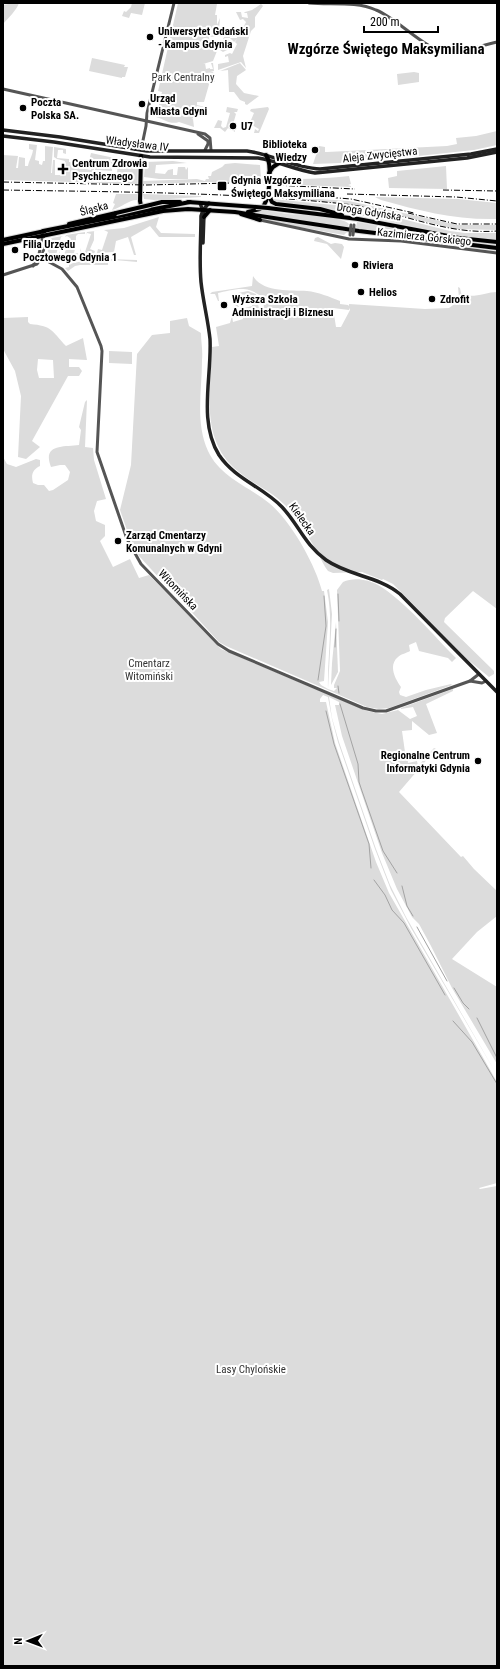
<svg xmlns="http://www.w3.org/2000/svg" width="500" height="1669" viewBox="0 0 500 1669" font-family="'Roboto Condensed',sans-serif">
  <style>
    .green { fill: #dcdcdc; fill-rule: evenodd }
    .lines { fill: none; stroke-linecap: round; stroke-linejoin: round }
    .stream { stroke: #a3a3a3; stroke-width: 1 }
    .primary-casing { stroke: #dbdbdb; stroke-width: 6 }
    .tertiary { stroke: #555; stroke-width: 3 }
    .secondary { stroke: #222; stroke-width: 3.5 }
    .primary { stroke: #000; stroke-width: 4 }
    .rail { stroke: #000; stroke-width: 1; stroke-dasharray: 6 2 1 2; stroke-linecap: butt }
    .primary-bridge-casing { stroke: #dbdbdb; stroke-width: 6; stroke-linecap: butt }
    .tertiary-bridge { stroke: #555; stroke-width: 3 }
    .primary-bridge { stroke: #000; stroke-width: 4 }
    .poi-dot { fill: #000; stroke: #fff; stroke-width: 1.5 }
    .labels { text-anchor: middle; dominant-baseline: central; stroke-width: 4; stroke-linejoin: round; paint-order: stroke }
    .poi-label { font-size: 11px; font-weight: bold; fill: #000; stroke: #fff; text-anchor: start }
    .park-label { font-size: 11px; fill: #333; stroke: #fff }
    .street-label { font-size: 11px; fill: #000; stroke: #fff }
    .district-label { font-size: 15px; font-weight: bold; fill: #000; stroke: #fff }
  </style>
  <rect width="100%" height="100%" fill="#fff"/>
  <g class="green">
    <path d="M14,3H19C16,11 9,17 3,24V5Z"/>
    <polygon points="132,3 145,3 142,15 131,13 129,18 122,16 124,11 126,12 131,7"/>
    <path d="M178,3H219L217,4L215,15H217V25L220,18L219,29L215,28L217,25L212,27L220,31V36L209,37L210,48L217,51L213,61L203,64L205,63L206,69L210,68V69H213L211,63H213L214,71L206,73L213,72L211,79L214,72L215,82L210,81L204,102H197V105L209,108L197,106L195,108V114L193,110L194,117L192,116L194,118L191,119H193L194,127L179,122C170,125 164,119 156,117L162,92L158,91L159,87Z"/>
    <polygon points="261,4 263,6 255,17 255,27 251,31 243,56 246,68 241,62 218,70 218,64 229,62 228,56 225,57 225,55 230,53 232,54 237,44 235,42 237,39 234,42 230,38 225,38 231,41 227,50 223,52 220,50 225,40 223,39 226,33 229,32 230,38 237,38 236,30 241,32 246,22 243,19 240,20 236,12 241,12 242,17 248,18 247,13 244,13 245,12 252,10"/>
    <polygon points="92,58 125,65 124,67 128,67 125,77 122,77 122,78 89,71"/>
    <polygon points="240,63 246,70 237,76 236,84 244,93 259,96 247,105 245,104 245,102 240,100 234,92 229,92 228,70 220,71"/>
    <polygon points="414,72 419,73 419,82 398,85 397,74"/>
    <polygon points="227,107 238,109 237,112 234,112 236,114 232,128 235,130 235,132 228,128 225,132 220,128 214,128 218,120 222,121 221,126 223,128 226,127 230,113 226,112"/>
    <polygon points="268,107 269,109 259,133 254,133 255,129 258,131 259,129 250,124 248,127 254,113 250,111 251,109"/>
    <polygon points="497,131 497,145 474,150 409,157 341,163 313,164 319,146 325,147 325,152 327,152 447,146 457,144 456,138 476,136"/>
    <path d="M29,144L37,145L35,160L39,161V164L42,165L43,161H45V146L53,147L51,173H52L53,160H55V175H66V166H64L65,161L57,159L54,157V147L66,149V154L63,153V150H58L57,158L69,159V162L78,163V166H74L76,169L79,168L91,170L93,165L94,171L101,172L102,174L117,173L118,162H112V171L95,170L96,164L92,163L94,159L90,157L91,153L138,163L137,184L3,180V155L18,156L16,168H18L19,157L25,158V166H28C29,160 32,157 33,150L29,149Z"/>
    <polygon points="173,161 187,163 156,165 155,173 165,174 168,170 173,169 173,175 177,175 178,167 185,167 186,170 188,167 188,179 159,179 144,177 145,162"/>
    <polygon points="235,163 260,165 261,178 264,180 264,183 209,182 143,184 143,181 197,179 205,181 206,179 209,179 208,176 211,176 212,172 222,167 225,164"/>
    <polygon points="446,166 447,189 389,188 388,178 397,176 397,171"/>
    <path d="M349,176L351,184L348,185L351,186V187L271,184L272,180C298,179 323,179 349,176Z"/>
    <path d="M116,194H137V200C128,200 121,208 112,210L115,204L113,203Z"/>
    <polygon points="143,194 201,196 201,197 154,200 144,199"/>
    <polygon points="275,196 349,201 458,225 497,225 497,230 455,229 366,207"/>
    <path d="M375,197L458,199L497,203V219C454,220 421,211 381,200Z"/>
    <polygon points="272,199 355,207 450,231 465,233 497,233 497,240 462,237 327,208 276,203"/>
    <path d="M263,210C271,211 279,213 288,214C299,215 342,216 349,224L348,226L345,227L256,213Z"/>
    <polygon points="248,215 347,232 344,235 271,222"/>
    <polygon points="159,217 156,227 161,233 195,234 195,237 159,237 150,226 131,237 136,255 134,255 128,237 116,241 114,252 97,253 98,249 102,250 108,232 104,230 124,228"/>
    <polygon points="357,222 444,238 497,244 497,247 361,230 356,227"/>
    <polygon points="103,230 94,231 94,240 90,249 95,251 94,254 79,257 81,248 81,251 85,252 91,234 87,233 86,235 87,232"/>
    <polygon points="85,232 85,234 78,234 76,236 76,245 74,253 78,253 76,258 60,259 59,255 64,256 59,254 60,251 60,254 64,255 70,238 67,236 65,237 66,235"/>
    <polygon points="63,236 61,237 54,262 47,258 49,241 51,238"/>
    <polygon points="318,237 331,244 335,243 342,244 344,247 341,259 327,244 314,241 315,238"/>
    <polygon points="102,255 104,255 105,259 137,260 137,262 115,260 108,261 108,265 80,265 75,266 68,271 65,268 69,267 69,264 102,257"/>
    <path d="M253,276C263,293 291,290 307,291C318,292 330,297 340,301V304L348,305L349,306V304L425,309L449,308L460,300L459,298L458,287L460,288L461,293C470,300 486,292 497,292V609L473,591L445,618L444,622L494,671V674L489,677L467,659L393,584L383,579L382,580L362,572L333,573L328,571C324,566 321,559 318,553C308,536 298,519 285,505C271,491 253,484 239,472C199,441 211,391 212,347L219,346L216,327L230,323L232,316L233,322L243,319L241,309L252,306V295L235,294L237,304L239,307H236L233,294L248,291L256,294L259,309H264L263,296C258,295 254,291 249,290C241,287 226,291 218,293L219,301H218L215,294H210L212,292L252,286ZM333,308L349,310V308L350,310L341,327H336Z"/>
    <path d="M28,317V322L30,324C52,326 51,330 66,346L83,338L87,360L69,359V367H79L82,371L79,376H68L32,441L40,447L26,459L18,457L21,396L15,371L3,349V318ZM38,359L53,360L54,378H39L37,370Z"/>
    <path d="M187,318L189,326L201,333C201,342 203,351 202,360C202,391 195,422 208,451C220,477 248,486 269,503C291,521 315,564 322,591H324L328,622L324,681L319,682L321,685L328,689C327,656 334,623 327,590L329,589L332,614L328,689L334,691L337,688H334V685L340,671L337,590L343,582C353,577 368,579 378,585C404,600 434,636 456,658L452,662L448,658L419,651L416,642L409,645L410,651C407,653 401,654 398,657C388,665 395,679 401,687L399,692L400,695L406,697L426,690L451,684L452,685L389,708L379,709L367,707L226,646L219,642L186,606L185,600L166,581H162L139,556L129,536L120,510L131,465L137,354L152,335L170,333V321Z"/>
    <polygon points="109,351 132,352 132,364 109,363"/>
    <path d="M87,400L85,447L93,448L94,460L106,499L97,501L94,511L96,521L105,525V536L100,541L113,567L130,559L139,578L149,575L221,649L367,711L382,714L398,710L410,719L417,716L413,707L401,709V708L453,689V691L426,704L437,733L429,735L412,721V730L402,731L405,752H407L408,763L417,761L418,766L434,748L436,749L399,792L461,857L463,856L474,869L497,891V916L477,932L452,959L497,987V1064L452,988L431,946L419,924L412,917L397,889L382,853L342,736L335,705H339V702L329,697L332,718L339,742L376,849L390,885L406,917L497,1075L411,928L391,890L375,849L338,742L332,719L328,697L323,695L320,699V702H326L335,743L376,862L389,893L497,1082V1183L479,1188L480,1189L497,1186V1666H3V457L7,464L16,467L36,459L40,460V466C32,470 31,475 33,483L38,485H44L49,491L53,490L68,480L70,472L65,465H60L51,467C42,444 63,447 79,445L81,430L79,427L85,402Z"/>
    <polygon points="336,622 338,672 331,685 332,663"/>
  </g>
  <g class="lines">
    <g class="stream">
      <polyline points="338,594 339,621"/>
      <polyline points="335,647 336,629"/>
      <polyline points="318,680 326,626 324,596"/>
      <polyline points="338,686 339,693"/>
      <polyline points="340,704 358,764 359,782 362,791 383,851 397,873"/>
      <polyline points="326,711 334,744 369,844 371,868"/>
      <polyline points="374,880 385,895 392,910 404,923 445,995"/>
      <polyline points="402,886 407,906 413,916"/>
      <polyline points="417,927 447,981"/>
      <polyline points="454,988 463,1003 469,1009"/>
      <polyline points="477,1018 497,1058"/>
      <polyline points="453,1021 472,1042 497,1084"/>
    </g>
    <g class="primary-casing">
      <g id="primary">
        <polyline points="141,156 140,201 142,210"/>
        <polyline points="269,173 273,167 279,163"/>
        <polyline points="268,194 272,202 276,204 320,209 342,215"/>
        <polyline points="188,202 256,207"/>
        <polyline points="150,205 162,202 180,202"/>
        <path d="M264,205C270,196 272,163 266,155"/>
        <polyline points="268,208 358,219 459,238 497,242"/>
        <polyline points="248,212 260,209"/>
        <polyline points="241,214 260,220"/>
        <polyline points="204,217 210,210"/>
        <polyline points="69,224 116,213"/>
        <polyline points="43,231 190,202"/>
        <polyline points="3,240 45,231"/>
        <polyline points="3,244 163,211 188,209 235,212 359,231 497,248"/>
      </g>
    </g>
    <g class="tertiary">
      <path d="M309,3C331,5 356,1 376,10C399,19 428,54 452,53C467,51 483,45 497,42"/>
      <polyline points="3,89 205,134 210,138 211,150"/>
      <polyline points="198,134 208,141 208,144 205,150"/>
      <polyline points="141,150 146,126 147,113 174,3"/>
      <polyline points="260,220 349,239 401,241 497,253"/>
      <polyline points="38,256 62,269 77,287 101,346 102,351 97,452 127,539 141,564 218,644 229,651 363,708 376,711 386,711 470,681 479,674"/>
      <polyline points="33,266 39,254 43,236"/>
      <path d="M3,275L37,264C44,256 45,244 43,234"/>
      <polyline points="470,681 482,683 486,681"/>
    </g>
    <g class="secondary">
      <path d="M3,130L60,137L147,151H247C272,154 294,168 320,169L471,154L497,149"/>
      <path d="M3,136L54,142L150,157L258,158C278,161 295,170 315,173L467,158L497,152"/>
      <polyline points="135,149 142,145"/>
      <polyline points="200,203 204,214 203,243"/>
      <path d="M209,203L203,210L201,216C201,238 199,260 201,282C203,301 208,320 210,339C212,377 198,421 219,455C235,479 263,487 282,507C299,525 304,544 326,560C349,576 378,576 400,594L497,692"/>
    </g>
    <use href="#primary" class="primary"/>
    <g class="rail">
      <polyline points="3,182 146,185 232,183 355,189"/>
      <path d="M3,190C117,192 232,192 345,204C398,210 442,235 497,231"/>
      <polyline points="443,190 497,191"/>
      <polyline points="263,192 293,192"/>
      <polyline points="288,194 351,199 414,213"/>
      <polyline points="347,194 456,197 497,201"/>
      <polyline points="408,213 457,224 497,224"/>
    </g>
    <g class="primary-bridge-casing">
      <g id="primary-bridge">
        <polyline points="256,207 268,208"/>
        <polyline points="116,213 150,205"/>
      </g>
    </g>
    <g class="tertiary-bridge">
      <polyline points="350,235 351,225"/>
      <polyline points="353,235 354,225"/>
    </g>
    <use href="#primary-bridge" class="primary-bridge"/>
  </g>
  <g class="poi-dot">
    <circle cx="150" cy="37" r="4"/>
    <circle cx="142" cy="104" r="4"/>
    <circle cx="23" cy="108" r="4"/>
    <circle cx="233" cy="126" r="4"/>
    <circle cx="315" cy="150" r="4"/>
    <path d="M61 163h4v4h4v4h-4v4h-4v-4h-4v-4h4z"/>
    <rect x="217" y="181" width="10" height="10" rx="2"/>
    <circle cx="15" cy="250" r="4"/>
    <circle cx="355" cy="265" r="4"/>
    <circle cx="361" cy="292" r="4"/>
    <circle cx="432" cy="299" r="4"/>
    <circle cx="224" cy="305" r="4"/>
    <circle cx="118" cy="541" r="4"/>
    <circle cx="478" cy="761" r="4"/>
  </g>
  <g class="labels">
    <g class="poi-label">
      <text x="158" y="31">Uniwersytet Gdański<tspan x="158" dy="13">- Kampus Gdynia</tspan></text>
      <text x="150" y="98">Urząd<tspan x="150" dy="13">Miasta Gdyni</tspan></text>
      <text x="31" y="102">Poczta<tspan x="31" dy="13">Polska SA.</tspan></text>
      <text x="241" y="126">U7</text>
      <text x="307" y="144" text-anchor="end">Biblioteka<tspan x="307" dy="13">Wiedzy</tspan></text>
      <text x="72" y="163">Centrum Zdrowia<tspan x="72" dy="13">Psychicznego</tspan></text>
      <text x="231" y="180">Gdynia Wzgórze<tspan x="231" dy="13">Świętego Maksymiliana</tspan></text>
      <text x="23" y="244">Filia Urzędu<tspan x="23" dy="13">Pocztowego Gdynia 1</tspan></text>
      <text x="363" y="265">Riviera</text>
      <text x="369" y="292">Helios</text>
      <text x="232" y="299">Wyższa Szkoła<tspan x="232" dy="13">Administracji i Biznesu</tspan></text>
      <text x="440" y="299">Zdrofit</text>
      <text x="126" y="535">Zarząd Cmentarzy<tspan x="126" dy="13">Komunalnych w Gdyni</tspan></text>
      <text x="470" y="755" text-anchor="end">Regionalne Centrum<tspan x="470" dy="13">Informatyki Gdynia</tspan></text>
    </g>
    <g class="park-label">
      <text x="183" y="77">Park Centralny</text>
      <text x="149" y="663">Cmentarz<tspan x="149" dy="13">Witomiński</tspan></text>
      <text x="251" y="1369">Lasy Chylońskie</text>
    </g>
    <g class="street-label">
      <text transform="translate(137 144) rotate(7)">Władysława IV</text>
      <text transform="translate(380 155) rotate(-6)">Aleja Zwycięstwa</text>
      <text transform="translate(94 209) rotate(-15)">Śląska</text>
      <text transform="translate(369 212) rotate(9)">Droga Gdyńska</text>
      <text transform="translate(424 237) rotate(6)">Kazimierza Górskiego</text>
      <text transform="translate(302 519) rotate(55)">Kielecka</text>
      <text transform="translate(178 590) rotate(46)">Witomińska</text>
    </g>
    <g class="district-label">
      <text x="386" y="49">Wzgórze Świętego Maksymiliana</text>
    </g>
  </g>
  <rect width="500" height="1669" fill="none" stroke="#000000" stroke-width="8"/>
  <g transform="translate(28 1641) rotate(269)" stroke="#ffffff" stroke-width="3" paint-order="stroke">
  <path d="M0-3L7 15L0 10L-7 15Z" fill="#000000"/>
  <text y="-6" font-size="11" font-weight="bold" text-anchor="middle" fill="#000000">N</text>
  </g>
  <path d="M364 26v6h74v-6" fill="none" stroke="#000000" stroke-width="2"/>
  <text x="370" y="26" font-size="12" fill="#000000" stroke="#ffffff" stroke-width="3" paint-order="stroke">200 m</text>
</svg>
